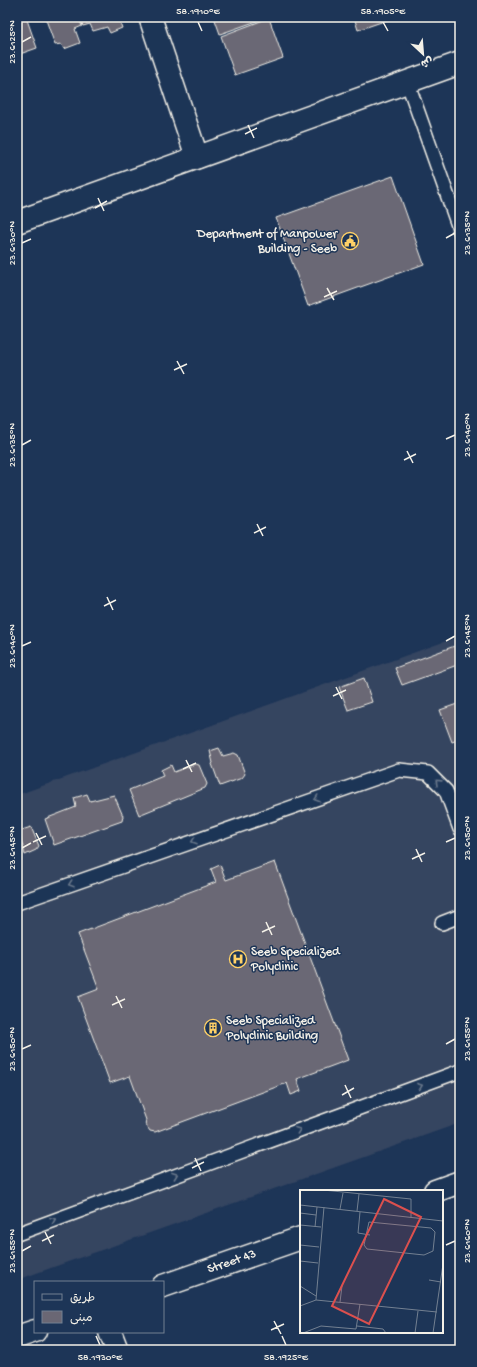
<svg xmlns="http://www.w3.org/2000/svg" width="477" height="1367" viewBox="0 0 477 1367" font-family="'Gochi Hand','Playpen Sans Arabic',sans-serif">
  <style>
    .built { fill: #344460 }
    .building { fill: #6a6774; stroke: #f4f1e8 }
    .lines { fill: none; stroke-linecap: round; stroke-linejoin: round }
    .service-casing { stroke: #f4f1e8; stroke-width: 16 }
    .minor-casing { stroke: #f4f1e8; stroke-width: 25 }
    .tertiary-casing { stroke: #f4f1e8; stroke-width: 25 }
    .service { stroke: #1d3557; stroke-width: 13 }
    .minor { stroke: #1d3557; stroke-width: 22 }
    .tertiary { stroke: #1d3557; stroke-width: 22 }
    .oneway { stroke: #68778a }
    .ticks { fill: none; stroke: #f4f1e8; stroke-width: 1.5 }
    .labels { text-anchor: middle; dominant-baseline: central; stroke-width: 3; stroke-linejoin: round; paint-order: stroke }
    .poi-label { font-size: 13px; fill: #f4f1e8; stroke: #1d3557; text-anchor: start }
    .street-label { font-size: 13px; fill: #f4f1e8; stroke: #1d3557 }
    .inset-road { fill: none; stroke: #738091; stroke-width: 1 }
    .view { fill: #dc504e; fill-opacity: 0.15; stroke: #dc504e; stroke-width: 2 }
    .inset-edge { fill: none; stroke: #f4f1e8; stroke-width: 2 }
    .neatline { fill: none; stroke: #f4f1e8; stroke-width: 1.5 }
    .ticks-label { font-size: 10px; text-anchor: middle; fill: #f4f1e8 }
  </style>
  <rect width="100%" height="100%" fill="#1d3557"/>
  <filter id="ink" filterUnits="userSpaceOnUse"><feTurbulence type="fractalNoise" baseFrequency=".025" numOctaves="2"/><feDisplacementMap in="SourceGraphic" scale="8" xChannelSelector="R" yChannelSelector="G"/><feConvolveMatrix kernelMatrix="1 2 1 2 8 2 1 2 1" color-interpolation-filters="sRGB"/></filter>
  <g filter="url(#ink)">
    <polygon class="built" points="460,636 460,1123 17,1280 17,795"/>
    <g class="building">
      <polygon points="17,17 26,17 37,48 17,55"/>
      <polygon points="45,17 78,17 82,26 75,29 80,43 64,49 61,44 55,45"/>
      <polygon points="80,17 118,17 122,28 110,33 107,27 93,31 90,24 83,26"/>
      <polygon points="214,17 268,17 220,34"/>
      <polygon points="354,17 396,17 358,30"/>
      <polygon points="269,18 283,58 235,75 221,36"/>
      <polygon points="393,176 424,264 308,306 276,218"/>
      <polygon points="460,644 460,664 402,685 395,668"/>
      <polygon points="364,678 372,702 348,710 339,687"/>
      <polygon points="460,703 460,739 452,742 440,710"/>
      <polygon points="219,748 223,756 234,753 238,755 245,774 242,778 220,786 212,764 213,763 210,751"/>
      <polygon points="195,764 199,765 207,784 205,788 139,815 129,790 163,776 161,770 171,765 174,772"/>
      <polygon points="87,794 90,801 114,795 123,816 122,821 54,845 45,819 76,807 74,798"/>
      <polygon points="31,827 39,846 36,850 25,855 19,831"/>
      <polygon points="275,862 348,1060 297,1079 301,1091 291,1095 287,1083 155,1132 150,1131 145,1124 146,1120 130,1076 110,1083 78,997 99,989 78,934 216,882 211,869 220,865 226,880"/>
    </g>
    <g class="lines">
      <g class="service-casing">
        <g id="service">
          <polyline points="407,81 460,231"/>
          <polyline points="17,903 399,770 428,773 446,791 460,829"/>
          <polyline points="442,923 460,916"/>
          <polyline points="17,1234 460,1071"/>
        </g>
      </g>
      <g class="minor-casing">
        <polyline id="minor" points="150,17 197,157"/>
      </g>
      <g class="tertiary-casing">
        <g id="tertiary">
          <polyline points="17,222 460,63"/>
          <polyline points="435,1191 460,1182"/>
          <polyline points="163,1286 301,1238"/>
          <polyline points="110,1332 117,1350"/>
          <polyline points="17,1337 35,1331"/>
        </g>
      </g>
      <use href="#service" class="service"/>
      <use href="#minor" class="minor"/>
      <use href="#tertiary" class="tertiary"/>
    </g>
    <defs><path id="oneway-chevron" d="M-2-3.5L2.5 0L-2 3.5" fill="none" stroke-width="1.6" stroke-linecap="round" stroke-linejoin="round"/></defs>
    <g class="oneway">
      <use href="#oneway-chevron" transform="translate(438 782) rotate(-136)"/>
      <use href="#oneway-chevron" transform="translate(317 799) rotate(161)"/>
      <use href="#oneway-chevron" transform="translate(194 841) rotate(161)"/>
      <use href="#oneway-chevron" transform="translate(71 884) rotate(161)"/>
      <use href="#oneway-chevron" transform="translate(420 1086) rotate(-20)"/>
      <use href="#oneway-chevron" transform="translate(298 1130) rotate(-20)"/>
      <use href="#oneway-chevron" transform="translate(175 1175) rotate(-20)"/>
      <use href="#oneway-chevron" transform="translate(53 1220) rotate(-21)"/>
    </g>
  </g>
  <path class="ticks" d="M198,22L202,31M383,22L388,31M22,42L31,37M248,125L254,138M245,134L257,128M98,198L104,211M95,208L107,201M446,238L455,233M22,243L31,239M327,288L334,300M324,297L337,291M177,361L184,374M174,370L187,364M446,439L455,435M22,445L31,440M407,451L413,463M404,460L416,454M257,524L263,536M254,533L266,527M107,597L113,610M104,606L116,600M446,641L455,636M22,646L31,642M336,687L342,699M333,696L346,690M186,760L192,772M183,769L196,763M36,833L42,845M33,842L46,836M446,842L455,838M22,848L31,843M416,849L422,862M412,859L425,853M266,922L272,935M262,932L275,926M116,996L122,1008M112,1005L125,999M446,1044L455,1039M22,1049L31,1045M345,1085L351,1098M342,1095L354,1088M195,1158L201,1171M192,1168L204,1162M45,1232L51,1244M42,1241L54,1235M446,1245L455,1241M22,1251L31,1246M274,1321L281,1334M271,1330L284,1324M96,1336L100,1345M282,1336L286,1345"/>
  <defs>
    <g id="civic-ring" transform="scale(0.9)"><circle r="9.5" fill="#1d3557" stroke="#ffd166" stroke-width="1.5"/><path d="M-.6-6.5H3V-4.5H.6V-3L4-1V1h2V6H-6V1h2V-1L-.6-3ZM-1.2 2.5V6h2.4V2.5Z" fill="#ffd166"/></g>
    <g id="hospital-ring" transform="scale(0.9)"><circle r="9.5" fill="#1d3557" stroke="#ffd166" stroke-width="1.5"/><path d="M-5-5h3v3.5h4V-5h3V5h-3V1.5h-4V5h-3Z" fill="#ffd166"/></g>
    <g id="building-ring" transform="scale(0.9)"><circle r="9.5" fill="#1d3557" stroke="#ffd166" stroke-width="1.5"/><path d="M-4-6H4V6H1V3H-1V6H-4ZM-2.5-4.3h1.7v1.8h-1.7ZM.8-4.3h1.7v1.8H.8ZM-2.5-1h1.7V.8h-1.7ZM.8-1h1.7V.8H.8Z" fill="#ffd166"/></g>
  </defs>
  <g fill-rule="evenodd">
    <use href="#civic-ring" x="350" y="241"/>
    <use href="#hospital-ring" x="238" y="959"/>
    <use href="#building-ring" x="213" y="1028"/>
  </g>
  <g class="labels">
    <g class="poi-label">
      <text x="337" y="234" text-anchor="end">Department of Manpower<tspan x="337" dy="15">Building - Seeb</tspan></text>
      <text x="251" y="952">Seeb Specialized<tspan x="251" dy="15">Polyclinic</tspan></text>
      <text x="226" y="1021">Seeb Specialized<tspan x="226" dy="15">Polyclinic Building</tspan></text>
    </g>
    <g class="street-label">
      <text transform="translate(232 1262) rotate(-19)">Street 43</text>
    </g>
  </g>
  <g transform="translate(300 1190)">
    <rect width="143" height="143" fill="#1d3557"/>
    <path class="inset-road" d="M23,0L111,9V28M0,15L143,31M40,19L43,3M57,21L59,4M60,22L58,43L70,45M0,23L16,25M69,32L131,38L135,42L133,61L124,65L67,59L64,55ZM0,35L21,37M15,37L17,17M0,55L19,57M0,71L18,73M129,90L141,92M0,96L16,106M16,110L24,17M40,112L42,96M0,116L16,110L137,122M57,136L83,139L86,143M3,143L21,136L56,139L60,114M115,143L118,121M133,143L143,74"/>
    <path class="view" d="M84,9L121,27L69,134L32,116Z"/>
    <rect width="143" height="143" class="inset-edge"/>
  </g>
  <rect width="477" height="1367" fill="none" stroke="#1d3557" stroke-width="44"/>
  <rect x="34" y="1281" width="130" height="52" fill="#1d3557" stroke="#738091"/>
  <rect x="42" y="1294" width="20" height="6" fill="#1d3557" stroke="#738091"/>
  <text x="70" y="1301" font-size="12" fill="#f4f1e8">طريق</text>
  <rect x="42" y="1311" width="20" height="12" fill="#6a6774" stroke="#738091"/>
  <text x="70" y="1321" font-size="12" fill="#f4f1e8">مبنى</text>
  <g transform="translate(423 54) rotate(154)" stroke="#1d3557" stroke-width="3" paint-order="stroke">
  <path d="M0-3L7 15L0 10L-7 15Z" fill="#f4f1e8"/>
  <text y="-6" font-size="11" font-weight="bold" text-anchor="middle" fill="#f4f1e8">ش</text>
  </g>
  <rect x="22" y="22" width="433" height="1323" class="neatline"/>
  <g class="ticks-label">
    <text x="198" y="14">58.1910°E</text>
    <text x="383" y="14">58.1905°E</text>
    <text transform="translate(11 42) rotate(-90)" y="4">23.6125°N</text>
    <text transform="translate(466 233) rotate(-90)" y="4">23.6135°N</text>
    <text transform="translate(11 243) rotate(-90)" y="4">23.6130°N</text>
    <text transform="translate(466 435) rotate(-90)" y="4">23.6140°N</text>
    <text transform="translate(11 445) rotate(-90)" y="4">23.6135°N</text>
    <text transform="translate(466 636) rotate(-90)" y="4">23.6145°N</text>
    <text transform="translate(11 646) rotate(-90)" y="4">23.6140°N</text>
    <text transform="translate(466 838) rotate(-90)" y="4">23.6150°N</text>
    <text transform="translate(11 848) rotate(-90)" y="4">23.6145°N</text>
    <text transform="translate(466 1039) rotate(-90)" y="4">23.6155°N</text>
    <text transform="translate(11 1049) rotate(-90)" y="4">23.6150°N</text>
    <text transform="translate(466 1241) rotate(-90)" y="4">23.6160°N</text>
    <text transform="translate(11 1251) rotate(-90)" y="4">23.6155°N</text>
    <text x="100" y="1360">58.1930°E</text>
    <text x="286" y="1360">58.1925°E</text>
  </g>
</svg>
